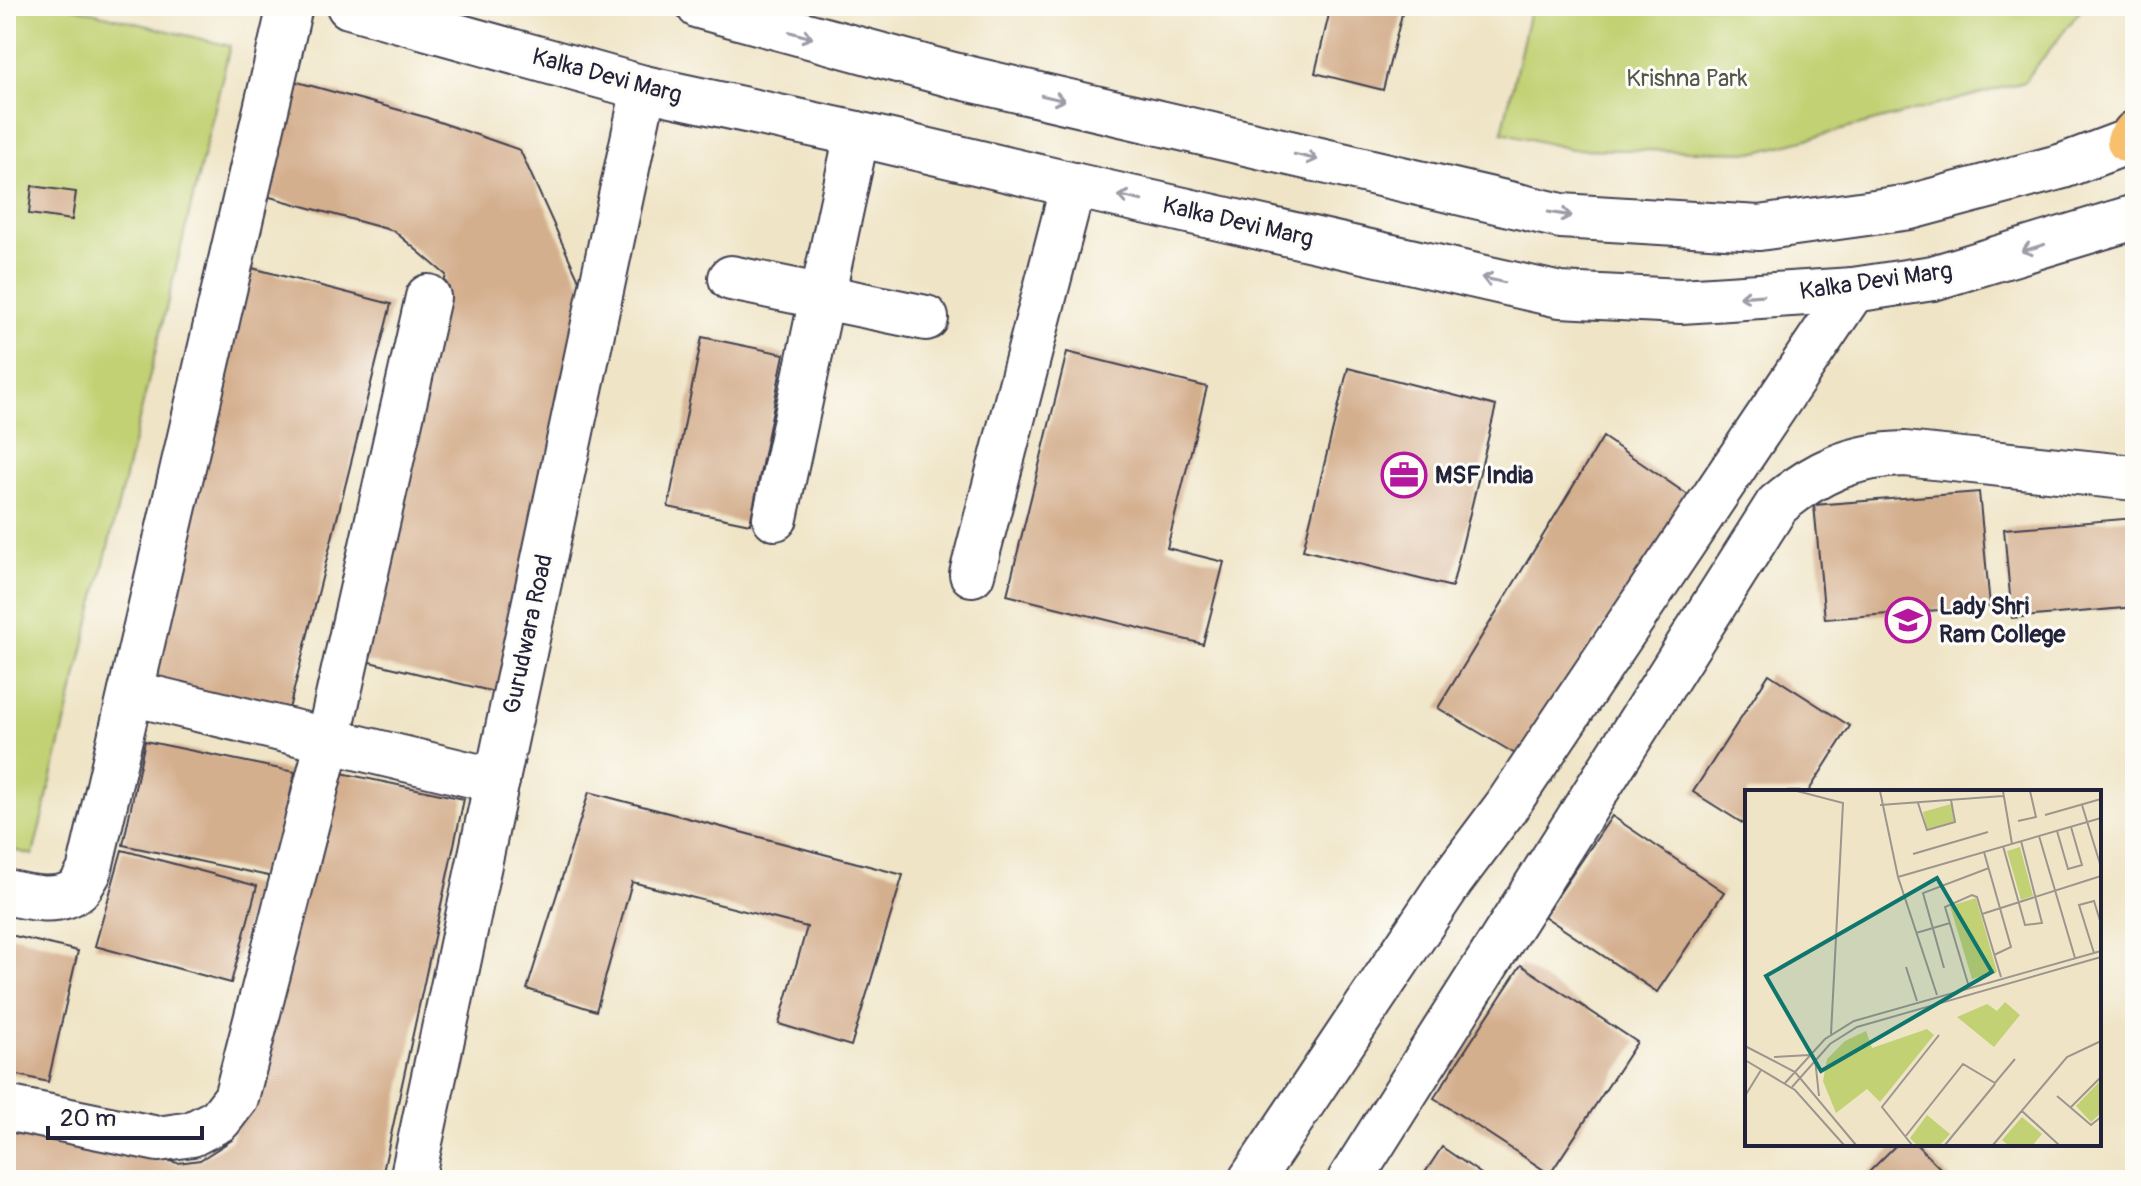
<svg xmlns="http://www.w3.org/2000/svg" width="2141" height="1186" viewBox="0 0 2141 1186" font-family="Pangolin,sans-serif">
  <style>
    .green { fill: #c2d173; stroke: #727a57; stroke-width: 2 }
    .building { fill: #d4af8e }
    .lines { fill: none; stroke-linecap: round; stroke-linejoin: round }
    .minor-casing { stroke: #413f50; stroke-width: 48 }
    .major-casing { stroke: #413f50; stroke-width: 48 }
    .path { stroke: #413f50; stroke-width: 5; stroke-dasharray: 2 6; stroke-linecap: butt }
    .minor { stroke: #fff; stroke-width: 44 }
    .major { stroke: #f8bf6c; stroke-width: 44 }
    .oneway { stroke: #9c9ca7 }
    .labels { text-anchor: middle; dominant-baseline: central; stroke-width: 6; stroke-linejoin: round; paint-order: stroke }
    .street-label { font-size: 24px; fill: #22223b; stroke: #fdfcf7 }
    .park-label { font-size: 24px; fill: #52574c; stroke: #fdfcf7 }
    .poi-label { font-size: 24px; font-weight: bold; fill: #22223b; stroke: #fdfcf7; text-anchor: start }
    .inset-road { fill: none; stroke: #9d968e; stroke-width: 2 }
    .view { fill: #0f766e; fill-opacity: 0.15; stroke: #0f766e; stroke-width: 4 }
    .inset-edge { fill: none; stroke: #22223b; stroke-width: 4 }
  </style>
  <rect width="100%" height="100%" fill="#fdfcf7"/>
  <filter id="ink" filterUnits="userSpaceOnUse"><feTurbulence type="fractalNoise" baseFrequency=".0125" numOctaves="2"/><feDisplacementMap in="SourceGraphic" scale="16" xChannelSelector="R" yChannelSelector="G"/><feConvolveMatrix kernelMatrix="1 2 1 2 8 2 1 2 1" color-interpolation-filters="sRGB"/></filter>
  <filter id="wash" filterUnits="userSpaceOnUse"><feTurbulence type="fractalNoise" baseFrequency=".006" numOctaves="4" result="noise"/><feDisplacementMap in="SourceGraphic" scale="32" xChannelSelector="R" yChannelSelector="G"/><feGaussianBlur stdDeviation="1.8" result="paint"/><feColorMatrix in="noise" values="0 0 0 0 0 0 0 0 0 0 0 0 0 0 0 0 0 1.4 0 .05"/><feComposite in="paint" operator="in"/></filter>
  <g filter="url(#wash)">
    <rect width="100%" height="100%" fill="#efe4c6"/>
    <g class="green">
      <polygon points="6,6 67,6 230,46 33,855 6,848"/>
      <polygon points="1531,6 2084,6 2024,82 1758,152 1570,149 1502,132"/>
    </g>
    <g id="blocks">
      <g class="building">
        <polygon points="1331,6 1404,6 1383,90 1315,73"/>
        <polygon points="290,80 425,117 520,150 592,309 503,694 357,659 446,275 394,231 259,194"/>
        <polygon points="32,186 76,192 72,220 29,214"/>
        <polygon points="252,268 391,304 287,717 149,681"/>
        <polygon points="702,337 784,354 750,524 668,507"/>
        <polygon points="1067,352 1207,387 1167,548 1224,562 1203,644 1007,595"/>
        <polygon points="1348,368 1496,406 1452,587 1303,550"/>
        <polygon points="1603,437 1691,497 1517,755 1438,708"/>
        <polygon points="1979,492 1990,606 1825,619 1814,505"/>
        <polygon points="2135,518 2135,607 2012,618 2004,529"/>
        <polygon points="1769,674 1850,726 1808,792 1747,792 1747,826 1693,792"/>
        <polygon points="145,741 295,772 273,877 123,845"/>
        <polygon points="313,767 464,799 383,1172 374,1180 6,1180 6,1126 178,1163 200,1160 232,1140"/>
        <polygon points="589,792 903,875 851,1046 779,1024 807,927 632,882 596,1011 527,989"/>
        <polygon points="1612,816 1724,892 1657,992 1544,916"/>
        <polygon points="122,850 257,886 231,983 95,946"/>
        <polygon points="6,934 78,951 48,1082 6,1072"/>
        <polygon points="1521,965 1637,1042 1550,1174 1434,1098"/>
        <polygon points="1897,1144 1916,1144 1952,1180 1861,1180"/>
        <polygon points="1442,1147 1490,1180 1420,1180"/>
      </g>
    </g>
  </g>
  <g filter="url(#ink)">
    <use href="#blocks" fill-opacity="0" stroke="#413f50" stroke-width="2"/>
    <g class="lines">
      <g class="minor-casing">
        <g id="minor">
          <polyline points="349,6 644,88 857,134 1073,185 1560,295 1681,301 1853,290 1933,278 2135,217"/>
          <polyline points="699,6 953,75 1561,216 1759,228 1910,207 2063,166 2135,139"/>
          <polyline points="731,278 926,318"/>
          <polyline points="775,518 857,134"/>
          <polyline points="972,574 1073,185"/>
          <polyline points="131,693 497,781"/>
          <path d="M6,892C27,897 59,905 78,889C82,885 86,877 89,872L290,6"/>
          <polyline points="6,1108 158,1139 192,1134 219,1120 236,1098 328,741 428,297"/>
          <polyline points="412,1180 644,88"/>
          <polyline points="1251,1180 1452,879 1506,807 1853,290"/>
          <path d="M1350,1180L1777,505C1816,472 1853,455 1905,454L2135,478"/>
        </g>
      </g>
      <g class="major-casing">
        <polyline id="major" points="2129,141 2135,133"/>
      </g>
      <polyline class="path" points="932,6 936,20"/>
      <use href="#minor" class="minor"/>
      <use href="#major" class="major"/>
    </g>
    <defs><path id="oneway-shaft" d="M-6 0H5M1.5-3L5.5 0L1.5 3" fill="none" stroke-width="1.6" stroke-linecap="round" stroke-linejoin="round" transform="scale(2)"/></defs>
    <g class="oneway">
      <use href="#oneway-shaft" transform="translate(801 35) rotate(16)"/>
      <use href="#oneway-shaft" transform="translate(1053 98) rotate(13)"/>
      <use href="#oneway-shaft" transform="translate(1306 157) rotate(13)"/>
      <use href="#oneway-shaft" transform="translate(1130 198) rotate(-167)"/>
      <use href="#oneway-shaft" transform="translate(1560 214) rotate(9)"/>
      <use href="#oneway-shaft" transform="translate(2033 248) rotate(163)"/>
      <use href="#oneway-shaft" transform="translate(1493 280) rotate(-167)"/>
      <use href="#oneway-shaft" transform="translate(1751 296) rotate(176)"/>
    </g>
  </g>
  <defs>
    <g id="office-ring" transform="scale(2.3)"><circle r="9.5" fill="#fdfcf7" stroke="#b5179e" stroke-width="1.5"/><path d="M-6-3h4V-5.5h4V-3h4V5H-6ZM-1-4.5V-3h2v-1.5ZM-6 0V1H6V0Z" fill="#b5179e"/></g>
    <g id="university-ring" transform="scale(2.3)"><circle r="9.5" fill="#fdfcf7" stroke="#b5179e" stroke-width="1.5"/><path d="M0-5L7-2L0 1L-7-2ZM-4 1L0 2.5L4 1V4Q0 6-4 4Z" fill="#b5179e"/></g>
  </defs>
  <g fill-rule="evenodd">
    <use href="#office-ring" x="1404" y="475"/>
    <use href="#university-ring" x="1908" y="620"/>
  </g>
  <g class="labels">
    <g class="street-label">
      <text transform="translate(607 76) rotate(15)">Kalka Devi Marg</text>
      <text transform="translate(1238 222) rotate(13)">Kalka Devi Marg</text>
      <text transform="translate(1876 281) rotate(-8)">Kalka Devi Marg</text>
      <text transform="translate(528 634) rotate(-78)">Gurudwara Road</text>
    </g>
    <g class="park-label">
      <text x="1687" y="78">Krishna Park</text>
    </g>
    <g class="poi-label">
      <text x="1435" y="475">MSF India</text>
      <text x="1939" y="606">Lady Shri<tspan x="1939" dy="28">Ram College</tspan></text>
    </g>
  </g>
  <g transform="translate(1745 790)">
    <rect width="356" height="356" fill="#efe4c6"/>
    <path d="M206,14L211,31L182,39L178,22ZM275,57L288,106L276,110L262,61ZM231,108L252,182L227,189L205,116ZM260,212L275,225L249,257L212,227L242,214L252,221ZM182,239L189,245L135,312L122,299L91,323L78,291L82,269L100,251L121,241L127,258ZM356,290V323L346,332L331,316ZM182,325L205,344L195,355H172L165,348ZM277,327L297,344L288,355H263L257,350Z" fill="#c2d173"/>
    <path class="inset-road" d="M52,1L98,13L86,244M135,1L153,87L192,205M258,1L267,54M173,13L182,40L210,32L206,10M135,15L258,6M337,15L356,77M300,25L356,9M273,31L291,27L285,1M312,41L323,79L337,75L326,37M294,46L330,168M258,56L280,135L297,133L276,51M239,62L266,157L249,165M168,64L243,42M153,87L356,28M237,124L356,86M171,143L205,133M349,163L334,115L349,111L356,134M161,177L172,211M199,178L178,103L244,78M224,197L200,117L227,105L232,107L256,187M0,256L50,282L111,355M29,267L65,265M70,269L74,306M0,270L50,300L99,355M40,293L80,249L109,231L356,161M47,297L85,254L112,237L356,167M0,306L16,280M312,306L346,335L356,327M326,317L356,287M277,321L314,355M160,347L218,274L250,293L270,269M167,355L137,317L194,245M200,355L250,294M248,355L322,267L356,251"/>
    <path class="view" d="M192,88L247,182L76,281L21,186Z"/>
    <rect width="356" height="356" class="inset-edge"/>
  </g>
  <rect width="2141" height="1186" fill="none" stroke="#fdfcf7" stroke-width="32"/>
  <path d="M48 1126v12h154v-12" fill="none" stroke="#22223b" stroke-width="4"/>
  <text x="60" y="1126" font-size="24" fill="#22223b" stroke="#fdfcf7" stroke-width="6" paint-order="stroke">20 m</text>
</svg>
